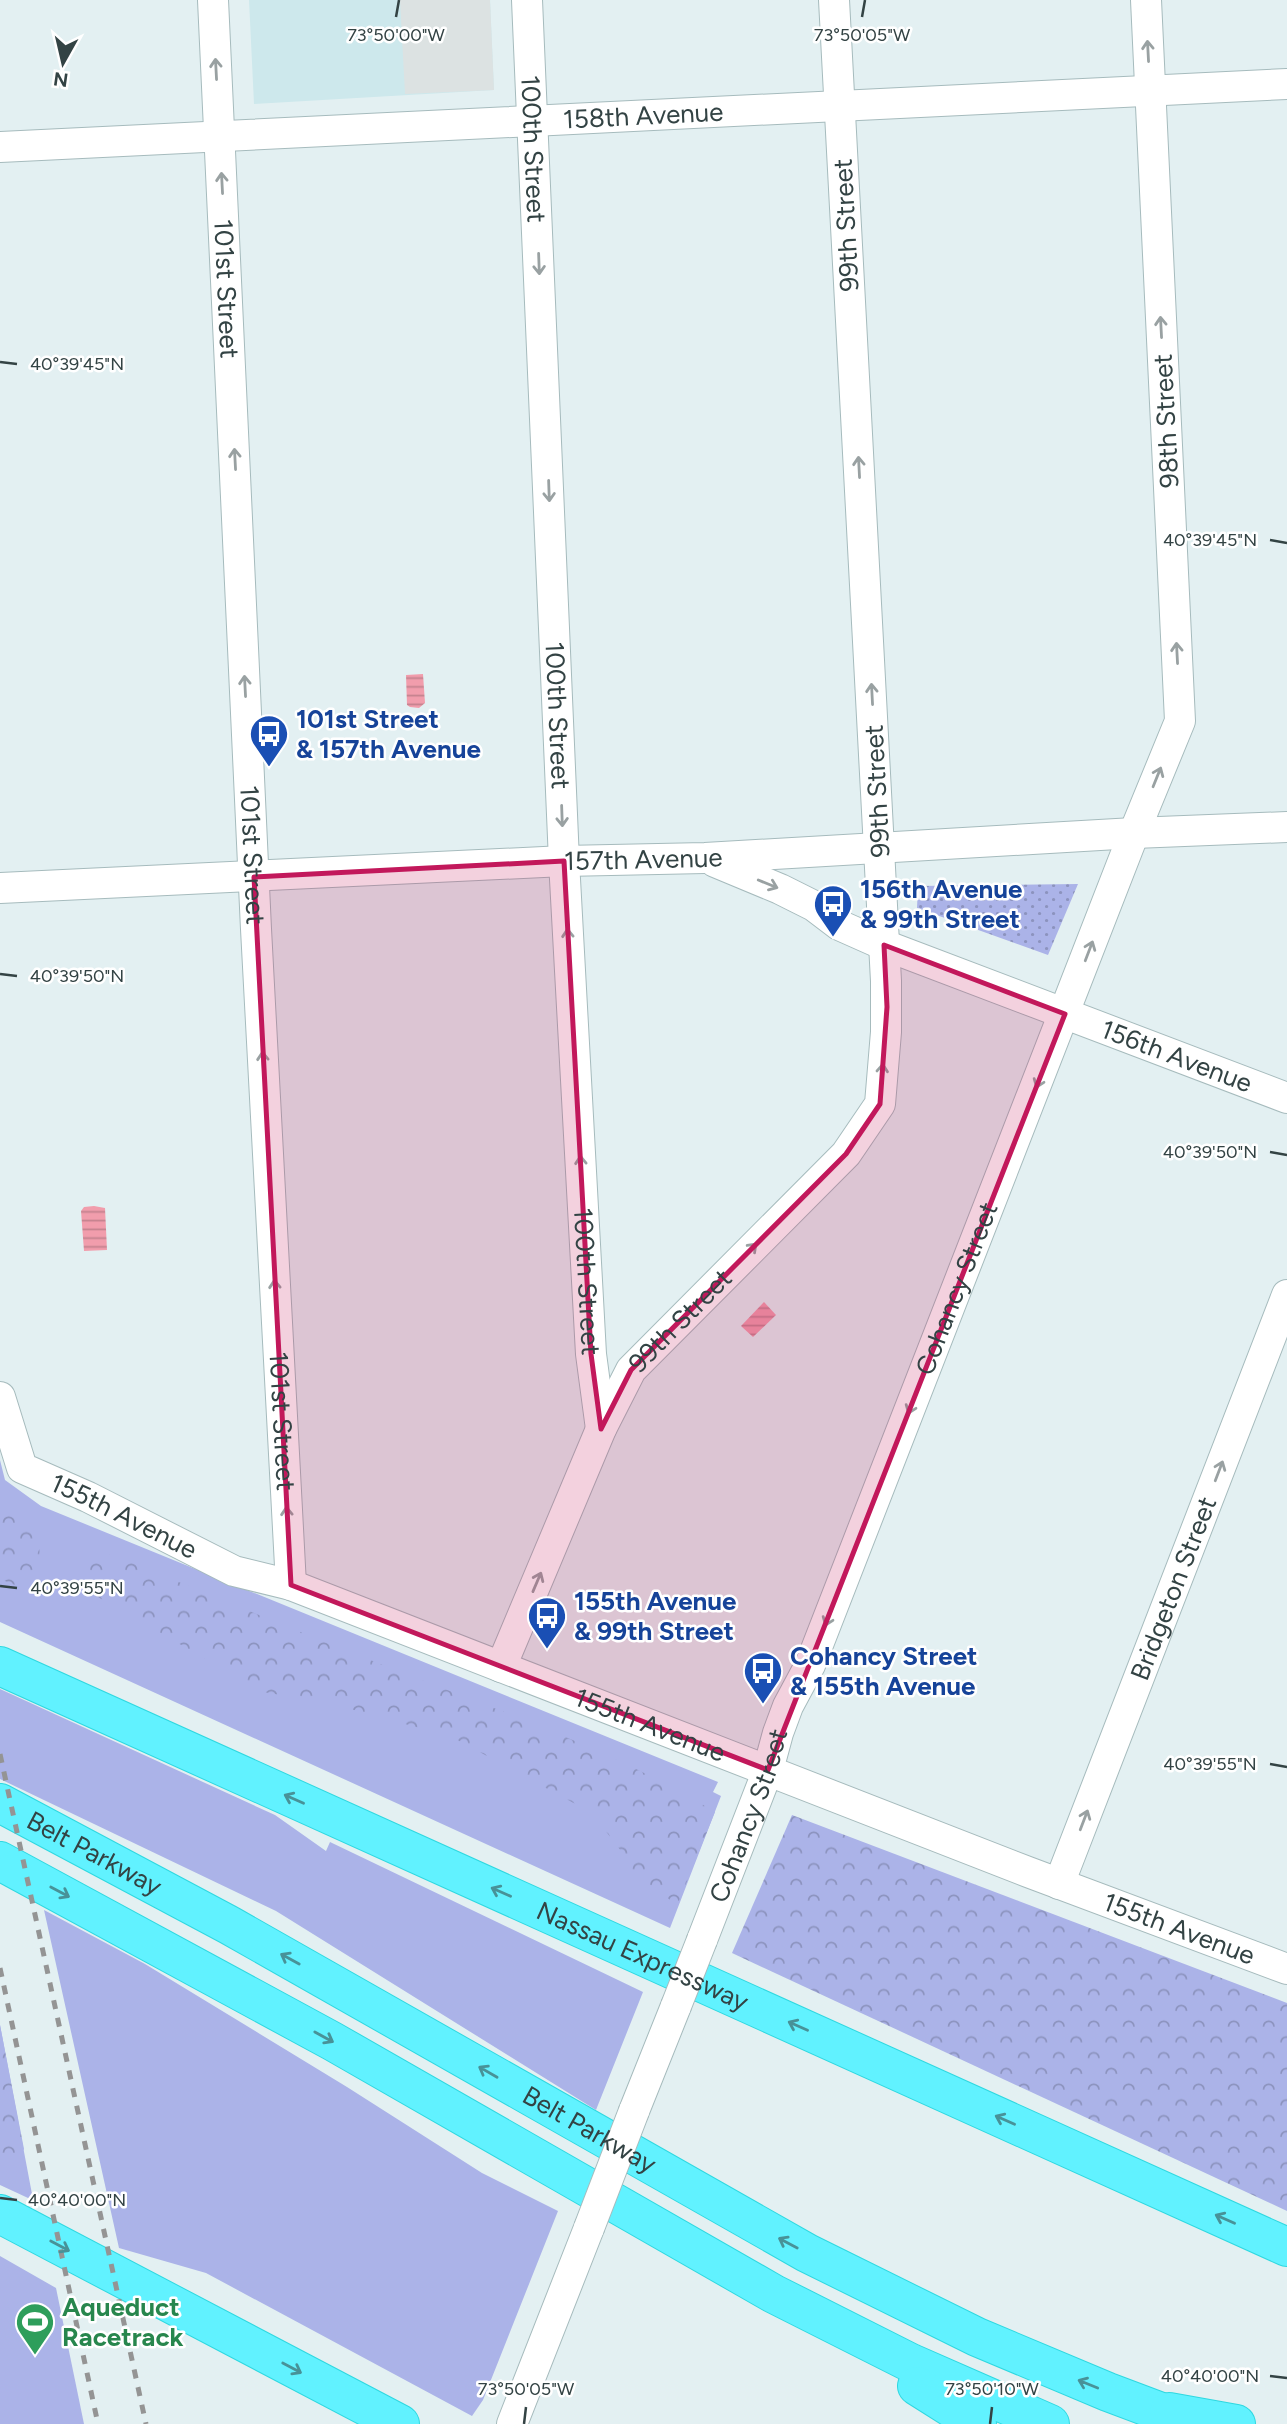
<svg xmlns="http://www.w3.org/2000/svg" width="1287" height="2424" viewBox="0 0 1287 2424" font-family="Figtree,sans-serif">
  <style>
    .education { fill: #cde8ec }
    .grass { fill: #abb3e8 }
    .forest { fill: url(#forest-crowns) }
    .park { fill: url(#park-dots) }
    .parking { fill: #dce2e2 }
    .water { fill: url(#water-rules) }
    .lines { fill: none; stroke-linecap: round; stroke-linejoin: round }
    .street-casing { stroke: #a6bbbd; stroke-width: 32 }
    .highway-casing { stroke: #2fd8e0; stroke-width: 40 }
    .street { stroke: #fff; stroke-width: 30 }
    .highway { stroke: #61f2ff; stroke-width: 38 }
    .rail { stroke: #949494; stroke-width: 5; stroke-dasharray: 9 9; stroke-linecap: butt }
    .street-bridge-casing { stroke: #a6bbbd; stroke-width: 32; stroke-linecap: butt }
    .street-bridge { stroke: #fff; stroke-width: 30 }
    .oneway { stroke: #99a1a2 }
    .oneway2 { stroke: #489298 }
    .marked { fill: #c2185b; fill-opacity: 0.2; stroke: #c2185b; stroke-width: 5; stroke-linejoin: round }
    .ticks { fill: none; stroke: #334344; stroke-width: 2.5 }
    .labels { text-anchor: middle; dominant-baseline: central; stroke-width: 5; stroke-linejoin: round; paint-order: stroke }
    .street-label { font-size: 26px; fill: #334344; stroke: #fff }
    .transit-label { font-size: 26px; font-weight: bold; fill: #164399; stroke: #fff; text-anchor: start }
    .leisure-label { font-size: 26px; font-weight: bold; fill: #27864d; stroke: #fff; text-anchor: start }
    .ticks-label { font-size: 18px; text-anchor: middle; fill: #334344; stroke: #fff; stroke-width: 5; stroke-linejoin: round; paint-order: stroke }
  </style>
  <defs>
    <pattern id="forest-crowns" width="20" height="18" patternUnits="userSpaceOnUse" patternTransform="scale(1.75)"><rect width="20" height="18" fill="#abb3e8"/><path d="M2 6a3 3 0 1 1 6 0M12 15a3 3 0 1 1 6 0" fill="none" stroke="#8c93be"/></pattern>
    <pattern id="park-dots" width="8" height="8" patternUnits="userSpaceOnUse" patternTransform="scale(1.75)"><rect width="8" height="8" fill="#abb3e8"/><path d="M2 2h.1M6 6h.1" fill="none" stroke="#8c93be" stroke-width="1.8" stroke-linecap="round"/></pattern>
    <pattern id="water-rules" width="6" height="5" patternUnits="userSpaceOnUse" patternTransform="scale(1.75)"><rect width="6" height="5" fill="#f19dac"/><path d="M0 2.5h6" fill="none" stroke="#c4828e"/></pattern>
  </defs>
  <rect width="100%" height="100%" fill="#e3f0f2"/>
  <polygon class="education" points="249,0 490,0 494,90 254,104"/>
  <g class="grass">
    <polygon points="0,1460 5,1480 41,1506 718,1782 713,1792 721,1796 670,1928 0,1622"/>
    <polygon points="0,1689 275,1815 326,1851 330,1842 643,1992 596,2110 276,1911 0,1779"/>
    <polygon points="44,1910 145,1964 347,2087 482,2173 558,2211 483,2400 472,2416 206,2273 119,2248"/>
    <polygon points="0,2025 32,2194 40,2196 41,2204 0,2185"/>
    <polygon points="0,2256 56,2288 84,2424 0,2424"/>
  </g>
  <g class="forest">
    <polygon points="0,1489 4,1499 39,1534 40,1569 15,1585 0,1579"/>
    <path d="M111,1554C211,1595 310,1637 411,1676C514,1716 620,1754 715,1812L677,1906L662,1893L638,1879L621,1851L592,1813L452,1737L329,1703L263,1692L91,1593L81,1566Z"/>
    <polygon points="792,1815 1287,2003 1287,2211 732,1953"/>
    <path d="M0,2025L24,2149C18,2161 15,2170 0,2169Z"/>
  </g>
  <polygon class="park" points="1078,884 1048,955 917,908 918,886"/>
  <polygon class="parking" points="400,0 490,0 494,90 405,94"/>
  <g class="water">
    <polygon points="423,674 425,703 419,708 410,707 407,705 406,675"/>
    <polygon points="94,1206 105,1208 107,1250 84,1251 81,1211 84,1207"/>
    <polygon points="764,1302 776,1315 753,1337 741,1326"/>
  </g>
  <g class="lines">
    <g class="street-casing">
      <g id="street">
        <path id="s1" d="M213,0L256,929L291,1585"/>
        <path id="s2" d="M527,0L564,861L591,1354L601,1429"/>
        <path id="s3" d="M0,147L1287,84"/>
        <path id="s4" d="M715,862L780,889L814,906L839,925L884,945L1287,1098"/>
        <path id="s5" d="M0,888L564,861L705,858L1134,833L1287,827"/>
        <path id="s6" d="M0,1397L22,1468L88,1497L234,1571L291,1585L1028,1872L1287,1969"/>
        <path id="s7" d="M501,1667L601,1429L631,1370L846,1154L880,1104L886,1032V981L834,0"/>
        <path id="s8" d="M1059,1884L1287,1295"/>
        <path id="s9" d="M702,1940L768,1770L778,1733L788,1706L810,1665L1134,833L1180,721L1146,0"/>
        <polyline points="634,2111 676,2006"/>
        <polyline points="512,2424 589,2228"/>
      </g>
    </g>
    <g class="highway-casing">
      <g id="highway">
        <path id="s10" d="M0,1666L1287,2247"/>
        <path id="s11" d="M0,1803L229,1925L807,2253L977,2337L1108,2392L1193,2424"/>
        <polyline points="0,1861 332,2041 774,2294 911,2363 1050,2424"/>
        <polyline points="0,2214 400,2424"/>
        <polyline points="917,2386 977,2424"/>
        <polyline points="1169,2412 1236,2424"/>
      </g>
    </g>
    <use href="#street" class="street"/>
    <use href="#highway" class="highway"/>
    <g class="rail">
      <polyline points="0,1754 146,2424"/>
      <polyline points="0,1968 98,2424"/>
    </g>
    <g class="street-bridge-casing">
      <g id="street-bridge">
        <polyline points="676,2006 702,1940"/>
        <polyline points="589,2228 634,2111"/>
      </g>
    </g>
    <use href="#street-bridge" class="street-bridge"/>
  </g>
  <defs><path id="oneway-shaft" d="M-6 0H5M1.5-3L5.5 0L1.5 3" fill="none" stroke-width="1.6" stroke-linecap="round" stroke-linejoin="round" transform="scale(1.75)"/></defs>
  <g class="oneway">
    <use href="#oneway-shaft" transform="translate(1148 51) rotate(-93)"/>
    <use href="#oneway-shaft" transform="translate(216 69) rotate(-93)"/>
    <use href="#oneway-shaft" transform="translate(222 183) rotate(-93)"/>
    <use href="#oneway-shaft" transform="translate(539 264) rotate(88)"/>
    <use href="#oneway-shaft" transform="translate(1161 327) rotate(-93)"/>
    <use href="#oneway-shaft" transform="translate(235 459) rotate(-93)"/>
    <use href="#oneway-shaft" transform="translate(859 467) rotate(-93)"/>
    <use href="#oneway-shaft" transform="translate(549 491) rotate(88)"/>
    <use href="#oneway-shaft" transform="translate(1177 653) rotate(-93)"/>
    <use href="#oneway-shaft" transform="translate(245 686) rotate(-93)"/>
    <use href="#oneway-shaft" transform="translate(872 694) rotate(-93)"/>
    <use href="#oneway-shaft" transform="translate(1157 777) rotate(-68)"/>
    <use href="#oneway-shaft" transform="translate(562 816) rotate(88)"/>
    <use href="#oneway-shaft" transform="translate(768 884) rotate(22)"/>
    <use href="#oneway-shaft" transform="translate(568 939) rotate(-93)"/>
    <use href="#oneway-shaft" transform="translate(1089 951) rotate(-69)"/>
    <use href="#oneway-shaft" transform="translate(263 1062) rotate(-93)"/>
    <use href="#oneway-shaft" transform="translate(882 1074) rotate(-85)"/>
    <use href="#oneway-shaft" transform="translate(1040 1078) rotate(111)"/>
    <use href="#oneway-shaft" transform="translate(581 1166) rotate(-93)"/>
    <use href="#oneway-shaft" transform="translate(749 1251) rotate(-45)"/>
    <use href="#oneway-shaft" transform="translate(275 1290) rotate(-93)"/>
    <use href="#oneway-shaft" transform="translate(912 1404) rotate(111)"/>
    <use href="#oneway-shaft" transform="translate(1219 1471) rotate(-69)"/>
    <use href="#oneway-shaft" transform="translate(287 1517) rotate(-93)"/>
    <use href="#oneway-shaft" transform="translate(537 1582) rotate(-67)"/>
    <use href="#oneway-shaft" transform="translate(829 1616) rotate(111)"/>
    <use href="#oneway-shaft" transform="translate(1084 1820) rotate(-69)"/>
  </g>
  <g class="oneway2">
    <use href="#oneway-shaft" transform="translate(294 1799) rotate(-156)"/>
    <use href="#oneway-shaft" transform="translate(60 1892) rotate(28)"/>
    <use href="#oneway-shaft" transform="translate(501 1892) rotate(-156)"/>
    <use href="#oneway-shaft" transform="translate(290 1959) rotate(-151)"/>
    <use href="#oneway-shaft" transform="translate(798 2026) rotate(-156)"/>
    <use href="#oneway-shaft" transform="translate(324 2037) rotate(29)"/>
    <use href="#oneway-shaft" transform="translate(488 2072) rotate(-150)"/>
    <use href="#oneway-shaft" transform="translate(1005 2120) rotate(-156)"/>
    <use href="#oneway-shaft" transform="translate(1225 2219) rotate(-156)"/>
    <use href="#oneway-shaft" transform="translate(788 2243) rotate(-152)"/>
    <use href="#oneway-shaft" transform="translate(60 2246) rotate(28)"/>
    <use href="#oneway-shaft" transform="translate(292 2368) rotate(28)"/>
    <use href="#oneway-shaft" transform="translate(1088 2384) rotate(-158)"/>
  </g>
  <path class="marked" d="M564,861L591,1354L601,1429L631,1370L846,1154L880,1104L887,1007L884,945L1065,1014L768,1770L291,1585L254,877Z"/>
  <path class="ticks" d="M396,17L399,0M862,17L865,0M0,362L17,364M1270,540L1287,543M0,974L17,976M1270,1152L1287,1155M0,1586L17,1588M1270,1764L1287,1767M0,2198L17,2200M1270,2376L1287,2378M524,2424L526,2407M990,2424L992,2407"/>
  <defs>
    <g id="bus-pin" transform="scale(2.0125)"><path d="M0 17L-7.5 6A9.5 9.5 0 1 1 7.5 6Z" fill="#1a4fb4" stroke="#fff"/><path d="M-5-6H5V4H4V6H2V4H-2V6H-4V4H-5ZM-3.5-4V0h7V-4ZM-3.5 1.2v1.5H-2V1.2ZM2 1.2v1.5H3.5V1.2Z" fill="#fff"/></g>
    <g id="stadium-pin" transform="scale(2.0125)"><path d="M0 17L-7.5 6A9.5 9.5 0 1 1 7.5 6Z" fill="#2e9e5b" stroke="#fff"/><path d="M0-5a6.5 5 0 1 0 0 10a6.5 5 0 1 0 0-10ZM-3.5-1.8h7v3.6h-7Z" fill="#fff"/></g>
  </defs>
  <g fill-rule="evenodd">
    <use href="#bus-pin" x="269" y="734"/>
    <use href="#bus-pin" x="833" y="904"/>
    <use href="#bus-pin" x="547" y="1616"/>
    <use href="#bus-pin" x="763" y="1671"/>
    <use href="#stadium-pin" x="35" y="2322"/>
  </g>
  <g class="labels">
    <g class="street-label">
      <text stroke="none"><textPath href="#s3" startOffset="644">158th Avenue</textPath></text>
      <text stroke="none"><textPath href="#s2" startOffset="149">100th Street</textPath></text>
      <text transform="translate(846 225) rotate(-93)">99th Street</text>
      <text stroke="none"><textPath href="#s1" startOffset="289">101st Street</textPath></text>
      <text transform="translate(1166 421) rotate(-93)">98th Street</text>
      <text stroke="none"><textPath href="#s2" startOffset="716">100th Street</textPath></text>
      <text transform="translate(877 791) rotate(-93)">99th Street</text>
      <text stroke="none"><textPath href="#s1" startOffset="856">101st Street</textPath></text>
      <text stroke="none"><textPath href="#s5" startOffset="644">157th Avenue</textPath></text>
      <text stroke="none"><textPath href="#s4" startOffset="502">156th Avenue</textPath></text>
      <text stroke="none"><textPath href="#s2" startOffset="1283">100th Street</textPath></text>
      <text stroke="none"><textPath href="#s9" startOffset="700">Cohancy Street</textPath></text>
      <text stroke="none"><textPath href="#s7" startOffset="394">99th Street</textPath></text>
      <text stroke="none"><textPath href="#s1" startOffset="1423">101st Street</textPath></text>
      <text stroke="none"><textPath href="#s6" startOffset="187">155th Avenue</textPath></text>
      <text stroke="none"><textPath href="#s8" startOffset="317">Bridgeton Street</textPath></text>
      <text stroke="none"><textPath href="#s6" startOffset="754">155th Avenue</textPath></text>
      <text stroke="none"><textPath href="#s9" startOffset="133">Cohancy Street</textPath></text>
      <text stroke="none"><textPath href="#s11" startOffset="107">Belt Parkway</textPath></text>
      <text stroke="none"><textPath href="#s6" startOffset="1321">155th Avenue</textPath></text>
      <text stroke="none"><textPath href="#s10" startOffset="705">Nassau Expressway</textPath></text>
      <text stroke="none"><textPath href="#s11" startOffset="674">Belt Parkway</textPath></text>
    </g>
    <g class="transit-label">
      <text x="296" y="719">101st Street<tspan x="296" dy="30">&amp; 157th Avenue</tspan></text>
      <text x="860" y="889">156th Avenue<tspan x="860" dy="30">&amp; 99th Street</tspan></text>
      <text x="574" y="1601">155th Avenue<tspan x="574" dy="30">&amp; 99th Street</tspan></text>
      <text x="790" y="1656">Cohancy Street<tspan x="790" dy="30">&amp; 155th Avenue</tspan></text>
    </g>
    <g class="leisure-label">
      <text x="62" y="2307">Aqueduct<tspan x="62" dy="30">Racetrack</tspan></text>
    </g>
  </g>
  <g class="ticks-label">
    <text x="396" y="41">73°50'00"W</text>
    <text x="862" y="41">73°50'05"W</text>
    <text x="77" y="370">40°39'45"N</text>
    <text x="1210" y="546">40°39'45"N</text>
    <text x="77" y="982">40°39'50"N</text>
    <text x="1210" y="1158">40°39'50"N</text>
    <text x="77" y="1594">40°39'55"N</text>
    <text x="1210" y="1770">40°39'55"N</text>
    <text x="77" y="2206">40°40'00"N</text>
    <text x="1210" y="2382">40°40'00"N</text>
    <text x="526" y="2395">73°50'05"W</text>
    <text x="992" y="2395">73°50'10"W</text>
  </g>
  <g transform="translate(63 63) rotate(188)" stroke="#ffffff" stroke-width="5" paint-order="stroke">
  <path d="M0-5L12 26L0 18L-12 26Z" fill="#334344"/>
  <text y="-10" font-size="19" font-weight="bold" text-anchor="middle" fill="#334344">N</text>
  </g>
</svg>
